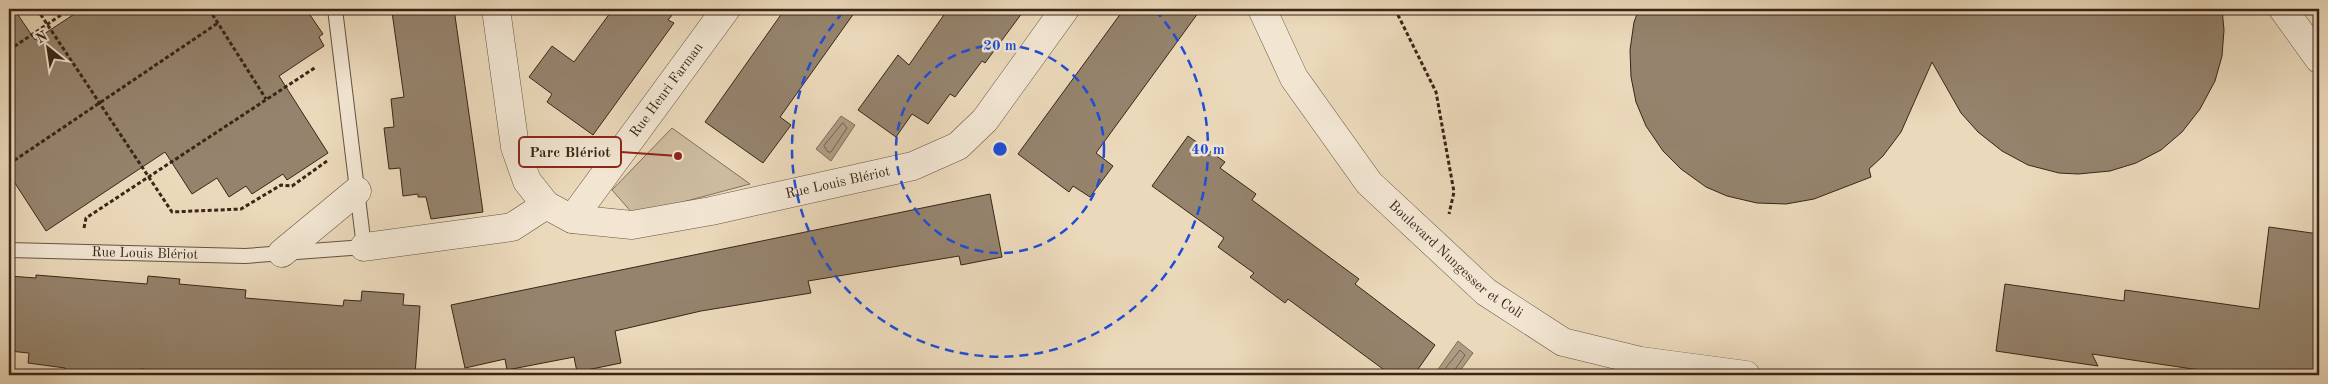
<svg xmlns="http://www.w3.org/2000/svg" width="2328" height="384" viewBox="0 0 2328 384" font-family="'Old Standard TT',serif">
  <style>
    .green { fill: #cdbb9f; stroke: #82705c }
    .water { fill: #ae9c84; stroke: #7f6d59 }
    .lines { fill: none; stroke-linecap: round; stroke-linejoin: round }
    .shore { stroke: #73614e; stroke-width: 1 }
    .building { fill: #95836d; stroke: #382618 }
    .service-casing { stroke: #655341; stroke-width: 16 }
    .minor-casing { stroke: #655341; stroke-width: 29 }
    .path { stroke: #382618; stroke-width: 3; stroke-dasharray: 4 2.5; stroke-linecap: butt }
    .service { stroke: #f2e6d3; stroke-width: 14 }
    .minor { stroke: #f2e6d3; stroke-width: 28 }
    .ring { fill: none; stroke: #1d4ed8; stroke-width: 2.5; stroke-dasharray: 9 6 }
    .labels { text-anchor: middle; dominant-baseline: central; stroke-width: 5; stroke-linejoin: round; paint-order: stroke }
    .street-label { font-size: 14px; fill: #382618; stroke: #f2e6d3 }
    .centre { fill: #1d4ed8; stroke: #f2e6d3; stroke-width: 2.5 }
    .ring-label { font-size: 15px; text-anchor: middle; font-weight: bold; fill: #1d4ed8; stroke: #f2e6d3; stroke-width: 5; stroke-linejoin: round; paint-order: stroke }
    .leader { fill: none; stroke: #8f2418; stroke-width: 2 }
    .callout-dot { fill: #8f2418; stroke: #f2e6d3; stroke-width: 2 }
    .callout { fill: #f2e6d3; stroke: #8f2418; stroke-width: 2 }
    .callout-label { font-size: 15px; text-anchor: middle; font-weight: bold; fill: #382618 }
  </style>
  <rect width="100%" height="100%" fill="#ebd9bb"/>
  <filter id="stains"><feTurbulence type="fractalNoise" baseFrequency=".004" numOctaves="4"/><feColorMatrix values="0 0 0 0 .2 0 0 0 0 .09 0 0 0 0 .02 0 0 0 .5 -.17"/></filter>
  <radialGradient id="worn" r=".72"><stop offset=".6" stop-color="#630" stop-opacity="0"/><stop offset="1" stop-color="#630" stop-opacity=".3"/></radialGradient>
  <polygon class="green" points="672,128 750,184 634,215 612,190"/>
  <g class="water">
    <polygon points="841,116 855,125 831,161 816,149"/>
    <polygon points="1458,341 1473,353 1457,375 1434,375"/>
  </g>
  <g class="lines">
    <g class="shore">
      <polygon points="843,123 847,128 831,152 828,152 824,146"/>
      <polyline points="1440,375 1460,350 1465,355 1454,371 1453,375"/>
    </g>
  </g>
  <g class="building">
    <polygon points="9,9 14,9 35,40 82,9 306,9 323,34 319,37 324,46 279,76 328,153 287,180 283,174 252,194 246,186 229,197 217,178 192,194 165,152 46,231 9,174"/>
    <polygon points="399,9 454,9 483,212 431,219 426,197 418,197 418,194 403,196 400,168 389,169 384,128 394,127 391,99 404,97 392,12 399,11"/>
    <polygon points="613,9 677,9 668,20 674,23 593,135 547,102 552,94 529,77 552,46 574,62"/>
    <polygon points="785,9 857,9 780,117 791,125 763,163 705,122"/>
    <polygon points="948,9 1025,9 985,63 982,61 955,97 950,94 928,124 912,114 896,137 858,110 898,55 909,65"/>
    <polygon points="1124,9 1201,9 1096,153 1113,166 1090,197 1073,186 1069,192 1018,154"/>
    <polygon points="1639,9 2222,9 2224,30 2222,56 2215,81 2200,109 2182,132 2161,150 2136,163 2110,171 2078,174 2059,173 2028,165 2002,151 1978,132 1961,113 1932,62 1901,132 1883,156 1869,169 1871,177 1814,199 1786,204 1757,203 1727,196 1706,187 1681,169 1663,151 1646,126 1636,102 1631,77 1630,50 1634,22"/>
    <polygon points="1188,136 1225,162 1220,168 1256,194 1252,200 1359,279 1355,284 1435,345 1414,375 1391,375 1288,299 1285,303 1250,277 1254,273 1218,247 1224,238 1152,186"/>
    <polygon points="990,194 1002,257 961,265 959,256 808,281 811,293 701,311 615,331 621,363 577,372 574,357 507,370 505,359 465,368 451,305"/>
    <polygon points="2269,227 2319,234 2319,375 2233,375 2092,354 2098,366 1996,351 2005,284 2124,301 2125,290 2259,309"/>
    <polygon points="36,275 147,284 148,276 180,279 179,284 246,290 245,298 343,306 344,300 361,301 362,291 404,294 403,305 420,306 415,375 211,375 140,369 139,375 97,375 64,372 65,368 28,363 29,353 9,351 9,276 36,278"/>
  </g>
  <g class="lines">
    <g class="service-casing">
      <g id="service">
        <path id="s1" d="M9,250L245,256L364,247L335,9"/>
      </g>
    </g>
    <g class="minor-casing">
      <g id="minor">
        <path id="s2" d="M496,9L515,147L527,181L546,205L572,219L632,225L711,211L913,166L958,146L985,120L1065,9"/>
        <path id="s3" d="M1262,9L1294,78L1369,183L1486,292L1563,342L1641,361L1746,375"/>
        <polyline points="2283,9 2319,59"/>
        <path id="s4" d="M572,219L726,9"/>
        <polyline points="364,247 512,227 546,205"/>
        <polyline points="282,253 357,191"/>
      </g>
    </g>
    <g class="path">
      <polyline points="37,9 172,212 241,209 281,185 292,186 327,161"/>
      <polyline points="209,9 266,99"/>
      <polyline points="1395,9 1436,92 1454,192 1449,214"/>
      <polyline points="9,50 70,9"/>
      <polyline points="9,164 218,23"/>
      <polyline points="84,228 86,218 316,67"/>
    </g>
    <use href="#service" class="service"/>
    <use href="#minor" class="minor"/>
  </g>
  <g class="ring">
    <circle cx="1000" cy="149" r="104"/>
    <path d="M1155 10A208 208 0 1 1 845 10"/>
  </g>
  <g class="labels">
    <g class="street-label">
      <text stroke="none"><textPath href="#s4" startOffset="160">Rue Henri Farman</textPath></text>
      <text stroke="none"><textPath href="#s2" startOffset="506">Rue Louis Blériot</textPath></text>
      <text stroke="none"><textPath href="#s1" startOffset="136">Rue Louis Blériot</textPath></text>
      <text stroke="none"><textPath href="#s3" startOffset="321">Boulevard Nungesser et Coli</textPath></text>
    </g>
  </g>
  <circle cx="1000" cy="149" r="8" class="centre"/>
  <g class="ring-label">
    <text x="1000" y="50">20 m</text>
    <text x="1208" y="154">40 m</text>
  </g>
  <path class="leader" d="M678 156L621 152"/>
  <circle class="callout-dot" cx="678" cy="156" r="5"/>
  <rect class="callout" x="519" y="137" width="102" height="30" rx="5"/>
  <g class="callout-label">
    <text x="570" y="157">Parc Blériot</text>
  </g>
  <rect width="2328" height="384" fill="none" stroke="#ebd9bb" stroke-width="30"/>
  <rect x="10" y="10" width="2308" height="364" fill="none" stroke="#382618" stroke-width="2.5"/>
  <rect x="15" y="15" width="2298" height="354" fill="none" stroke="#382618"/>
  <g transform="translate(48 48) rotate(330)" stroke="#f2e6d3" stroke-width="4" paint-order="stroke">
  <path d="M0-4L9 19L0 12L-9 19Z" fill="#382618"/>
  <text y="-8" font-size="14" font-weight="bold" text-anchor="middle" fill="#382618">N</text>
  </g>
  <rect width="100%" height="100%" filter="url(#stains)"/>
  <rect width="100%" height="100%" fill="url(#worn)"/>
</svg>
